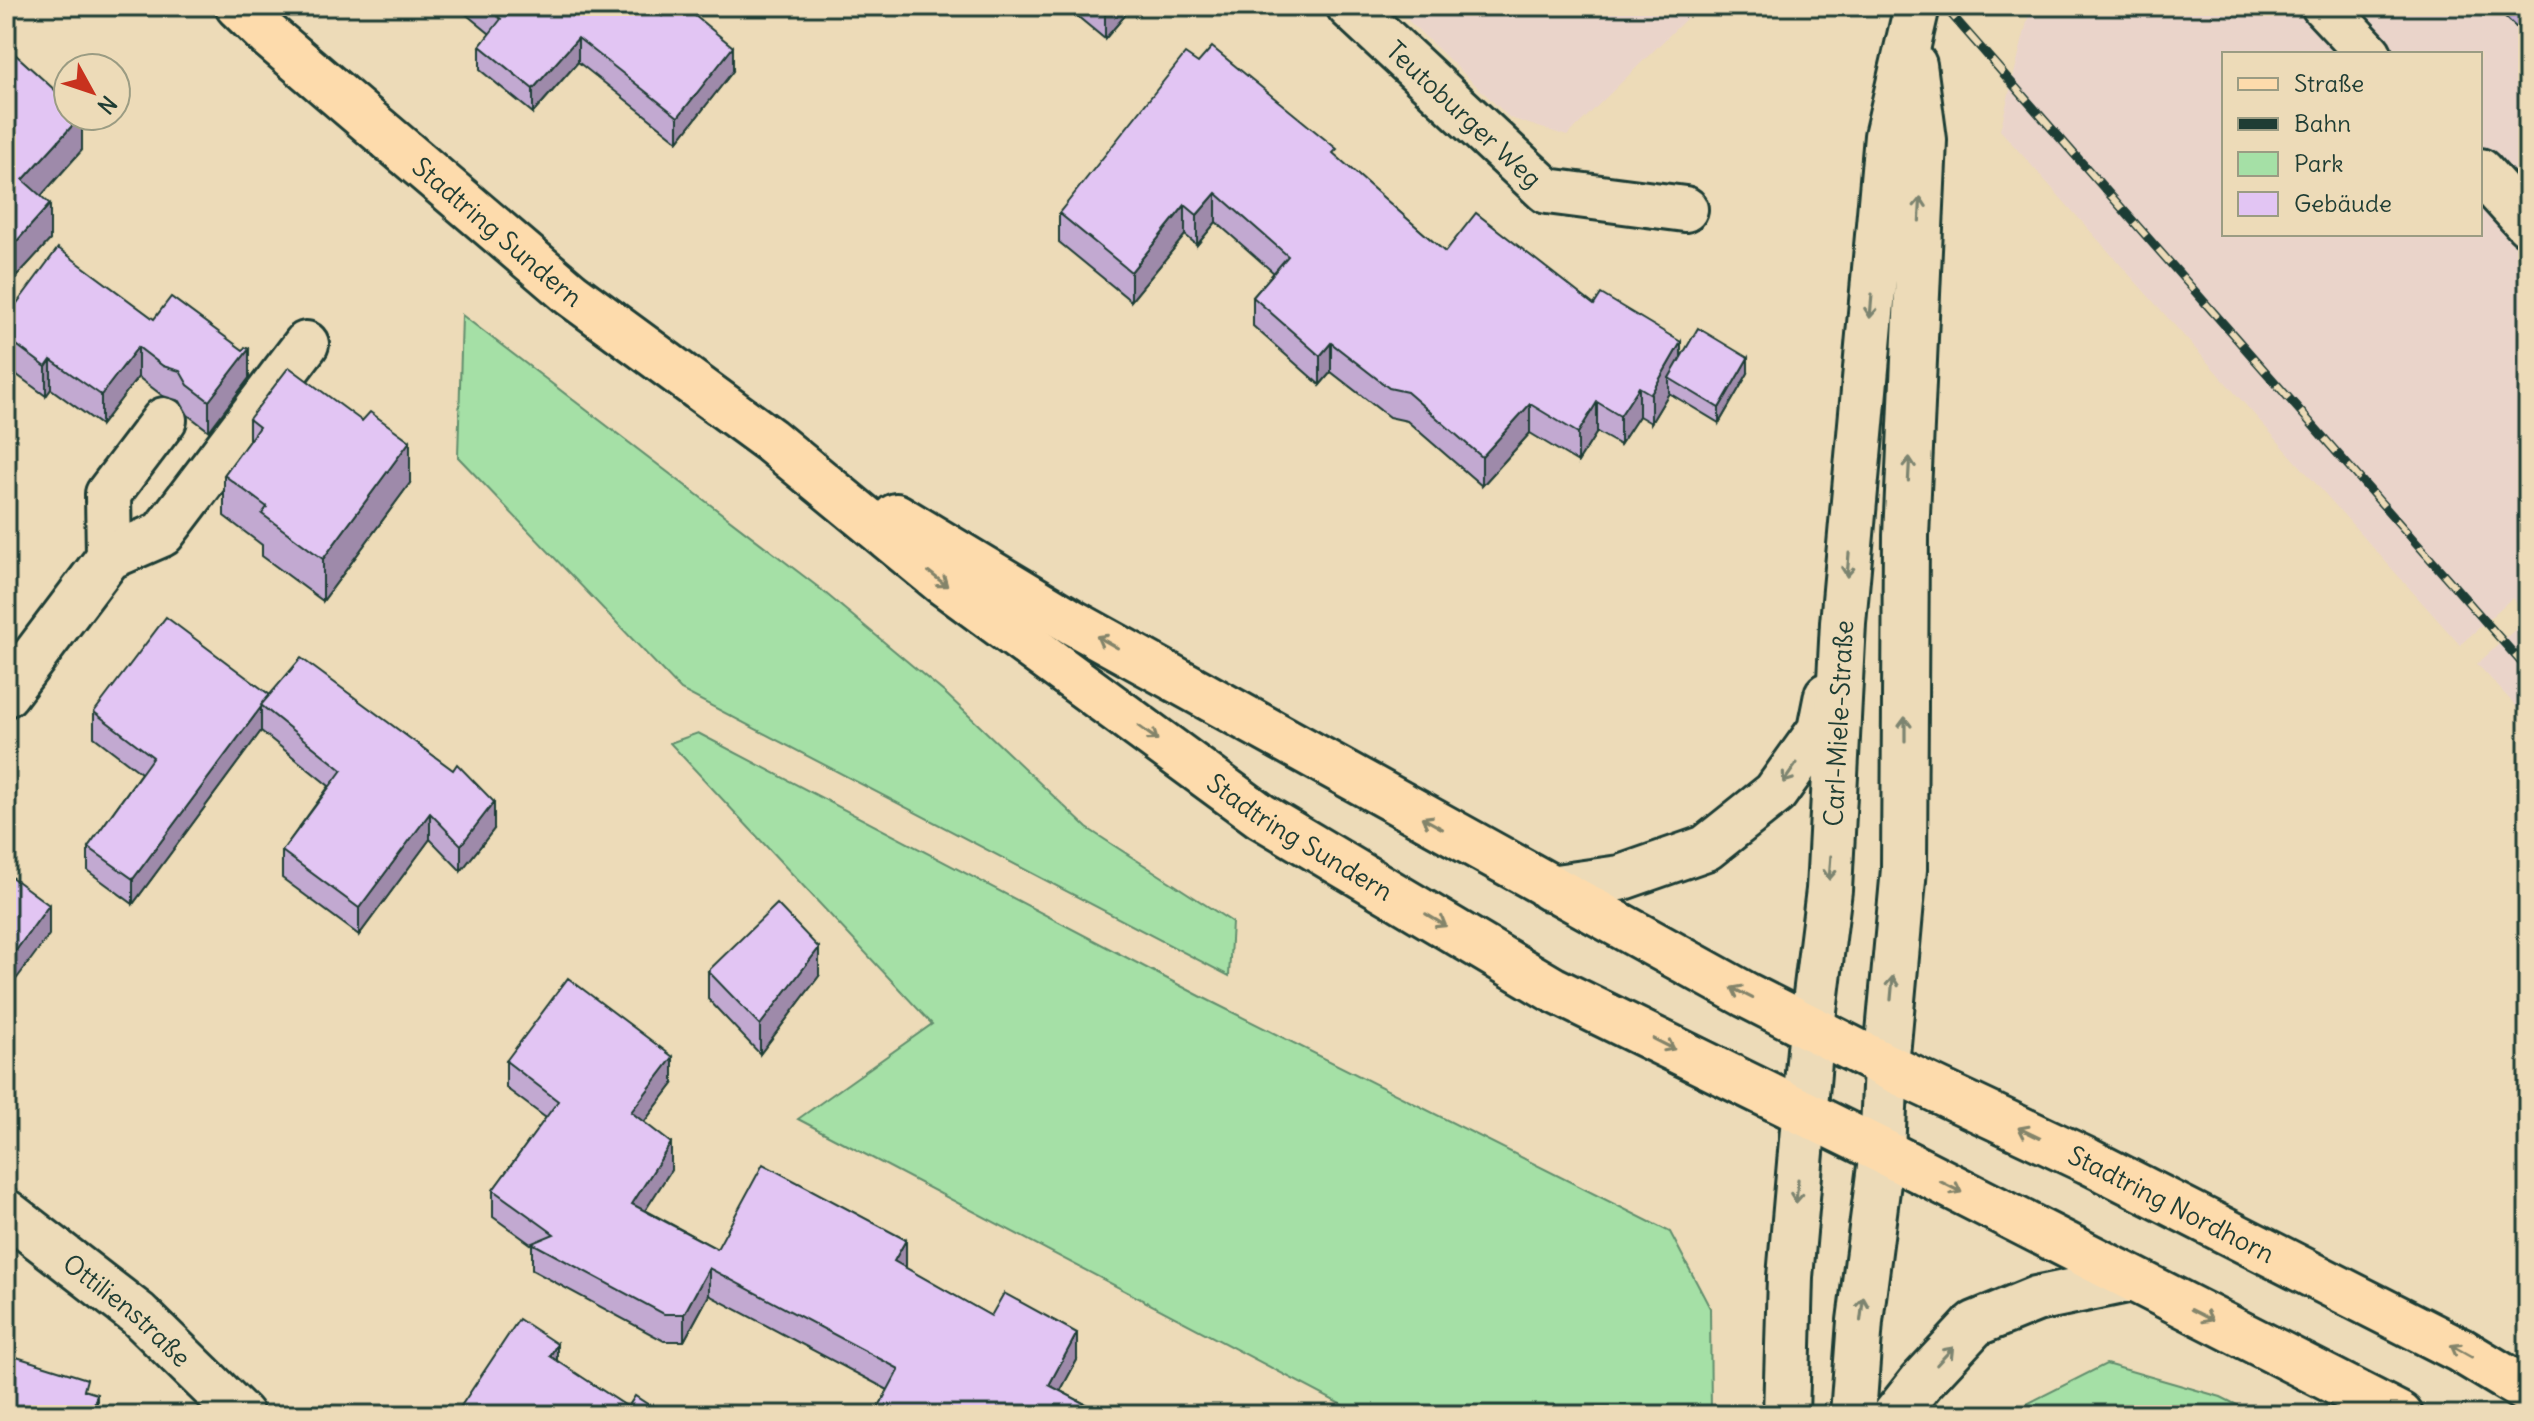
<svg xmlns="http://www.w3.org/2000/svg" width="2534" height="1421" viewBox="0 0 2534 1421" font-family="Delius,sans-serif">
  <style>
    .built { fill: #ead4ca; fill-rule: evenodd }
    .green { fill: #a5e0a6; stroke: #628e6d; stroke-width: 2 }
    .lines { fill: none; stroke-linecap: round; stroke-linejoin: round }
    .minor-casing { stroke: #1f3d34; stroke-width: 50 }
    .major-casing { stroke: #1f3d34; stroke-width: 50 }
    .minor { stroke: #eddbb8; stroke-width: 44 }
    .major { stroke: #fddbac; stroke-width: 44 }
    .rail-casing { stroke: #1f3d34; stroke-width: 9 }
    .rail { stroke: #eddbb8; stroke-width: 6; stroke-dasharray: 18; stroke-linecap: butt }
    .wall { fill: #c2a9d1; stroke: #1f3d34; stroke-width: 2 }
    .shaded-wall { fill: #9e8aaa; stroke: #1f3d34; stroke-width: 2 }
    .building { fill: #e2c5f3; stroke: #1f3d34; stroke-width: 2 }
    .oneway { stroke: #7c846f }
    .oneway2 { stroke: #83846a }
    .labels { text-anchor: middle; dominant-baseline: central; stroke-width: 6; stroke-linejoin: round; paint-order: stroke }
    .street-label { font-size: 26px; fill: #1f3d34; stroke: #eddbb8 }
  </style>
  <rect width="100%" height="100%" fill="#eddbb8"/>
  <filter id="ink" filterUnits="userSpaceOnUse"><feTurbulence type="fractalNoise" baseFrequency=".0125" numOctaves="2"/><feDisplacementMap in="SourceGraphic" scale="16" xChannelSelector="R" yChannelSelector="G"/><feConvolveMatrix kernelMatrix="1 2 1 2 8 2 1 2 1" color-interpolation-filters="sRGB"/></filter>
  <g filter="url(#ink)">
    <g class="built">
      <polygon points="1393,6 1699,6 1567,136 1510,118"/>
      <path d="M2031,6H2528V615L2512,598L2460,645L2000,130ZM2224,54H2480V234H2224Z"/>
      <polygon points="2528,618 2528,719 2477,664"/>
    </g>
    <g class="green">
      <polygon points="462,315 818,587 945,693 1087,828 1232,922 1229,976 681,690 458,457"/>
      <polygon points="698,733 1202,997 1670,1232 1710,1308 1711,1415 1361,1415 798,1119 932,1024 670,743"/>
      <polygon points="2106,1364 2221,1397 2257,1415 2005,1415"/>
    </g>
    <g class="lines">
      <g class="minor-casing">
        <g id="minor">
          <path id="s1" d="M1349,6L1547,191L1685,209"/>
          <polyline points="2324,6 2369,54"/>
          <polyline points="2480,171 2528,224"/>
          <polyline points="109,557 108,494 164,420"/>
          <polyline points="6,694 109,557 162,534 306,344"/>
          <polyline points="1549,888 1620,878 1706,848 1775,793 1820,730 1827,695"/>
          <path id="s2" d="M6,1212L138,1314L241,1415"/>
          <path id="s3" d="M1786,1415L1790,1277L1812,1027L1829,890L1843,623L1887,136L1917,6"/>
          <polyline points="1853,1415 1860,1321 1882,1151 1886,1066 1904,869 1906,536 1924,140 1914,65"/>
          <polyline points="1895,1415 1921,1382 1975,1324 2036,1299 2132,1279"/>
        </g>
      </g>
      <g class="major-casing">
        <g id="major">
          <path id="s4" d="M238,6L268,35L571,294L770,440L941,581L1261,816L1552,989L1882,1151L2400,1415"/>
          <path id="s5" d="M896,516L1072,622L1746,995L1886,1066L2088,1161L2460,1350L2528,1391"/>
        </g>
      </g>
      <use href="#minor" class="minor"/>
      <use href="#major" class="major"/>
      <g class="rail-casing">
        <polyline id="rail" points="1944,6 2528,670"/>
      </g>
      <use href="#rail" class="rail"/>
    </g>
    <g class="wall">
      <polygon points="456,6 650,6 733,71 678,141 578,62 533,113 480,70 480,46 490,34"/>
      <polygon points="1065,6 1133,6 1105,39"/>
      <polygon points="2494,6 2528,6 2528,39"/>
      <polygon points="6,46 82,116 82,150 41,196 50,240 16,277 6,268"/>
      <polygon points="1198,63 1337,157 1445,252 1594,305 1681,357 1748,373 1719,423 1669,393 1651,423 1639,416 1620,445 1597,432 1578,462 1530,433 1482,486 1407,421 1389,417 1331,372 1320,385 1253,326 1253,297 1274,273 1216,222 1197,245 1185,235 1131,301 1059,242 1059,213"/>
      <polygon points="6,318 154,319 249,378 209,431 188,415 180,401 163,396 138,377 101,425 51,389 46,396 6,367"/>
      <polygon points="249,419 410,483 323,601 262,556 262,545 224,516 224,475 249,441"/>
      <polygon points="270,695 494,829 461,871 430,839 359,935 282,878 282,851 329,786 261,731 133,904 88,871 88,847 141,773 94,737 94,712"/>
      <polygon points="708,971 819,976 760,1054 708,999"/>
      <polygon points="506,1061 673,1084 644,1122 671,1170 645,1210 717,1249 905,1268 991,1316 1077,1360 1060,1391 1106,1415 875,1415 888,1390 709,1295 684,1341 664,1341 532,1270 532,1245 493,1217 493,1190 546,1118 506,1088"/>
    </g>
    <g class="shaded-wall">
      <polygon points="1108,6 1133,6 1105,39 1105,10"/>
      <polygon points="578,38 578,62 533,113 533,89"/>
      <polygon points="733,47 733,71 678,141 678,117"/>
      <polygon points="81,116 82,116 82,150 23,216 23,180"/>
      <polygon points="1216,193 1216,222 1197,245 1197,215"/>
      <polygon points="50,204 50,240 16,277 16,242"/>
      <polygon points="1185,205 1185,235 1131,301 1131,272"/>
      <polygon points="1681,342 1681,371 1669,378 1669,393 1651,423 1651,394"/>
      <polygon points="1331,343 1331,372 1320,385 1320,356"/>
      <polygon points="138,347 138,377 101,425 101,395"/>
      <polygon points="249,349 249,378 209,431 209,401"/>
      <polygon points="1748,358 1748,373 1719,423 1719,408"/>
      <polygon points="51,360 51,389 46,396 46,367"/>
      <polygon points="1639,387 1639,416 1620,445 1620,416"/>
      <polygon points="1597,402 1597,432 1578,462 1578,433"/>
      <polygon points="1530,404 1530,433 1482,486 1482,457"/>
      <polygon points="410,441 410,483 323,601 323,559"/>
      <polygon points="261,707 261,731 133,904 133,879"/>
      <polygon points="494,802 494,829 461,871 461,845"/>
      <polygon points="430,813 430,839 359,935 359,908"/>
      <polygon points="49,905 49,935 6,993 6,964"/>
      <polygon points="819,948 819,976 760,1054 760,1025"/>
      <polygon points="673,1057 673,1084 631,1139 631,1112"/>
      <polygon points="671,1143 671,1170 632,1231 632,1204"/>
      <polygon points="906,1240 906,1267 894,1288 894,1261"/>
      <polygon points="709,1268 709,1295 684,1341 684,1314"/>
      <polygon points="1077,1333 1077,1360 1049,1412 1049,1385"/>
      <polygon points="557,1344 557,1383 550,1356"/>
      <polygon points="97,1394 97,1415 91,1415"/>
    </g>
    <g class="building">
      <polygon points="485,6 650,6 662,16 670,6 683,6 733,47 678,117 578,38 533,89 480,46 501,19"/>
      <polygon points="6,46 68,102 68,116 81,116 23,180 50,204 16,242 6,233"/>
      <polygon points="1212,47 1337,149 1333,153 1445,252 1476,213 1594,305 1601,294 1681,342 1651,394 1639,387 1620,416 1597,402 1578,433 1530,404 1482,457 1407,392 1389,388 1331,343 1320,356 1253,297 1288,256 1216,193 1197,215 1185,205 1131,272 1059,213 1185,54 1198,63"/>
      <polygon points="58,248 154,319 171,297 243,350 245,347 249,349 209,401 188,385 180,371 163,366 138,347 101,395 51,360 46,367 6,337 6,318"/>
      <polygon points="1698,328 1748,358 1719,408 1669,378"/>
      <polygon points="289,367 362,421 370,412 410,441 323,559 262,514 267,507 224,475 259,427 249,419"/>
      <polygon points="166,617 270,695 133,879 88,847 153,757 94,712"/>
      <polygon points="301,658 453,770 457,764 494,802 461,845 430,813 359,908 282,851 342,770 261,705"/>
      <polygon points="6,873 49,905 6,964"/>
      <polygon points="777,904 819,948 760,1025 708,971"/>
      <polygon points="568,978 673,1057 631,1112 671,1143 632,1204 717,1249 763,1164 906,1240 894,1261 991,1316 1004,1293 1077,1333 1049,1385 1106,1415 877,1415 875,1414 899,1369 709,1268 684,1314 664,1314 532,1243 554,1234 493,1190 558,1101 506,1061"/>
      <polygon points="519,1319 557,1344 550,1356 628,1407 635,1396 664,1415 455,1415"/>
      <polygon points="10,1355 87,1379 84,1390 97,1394 91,1415 6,1415 6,1368"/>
    </g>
    <defs><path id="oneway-shaft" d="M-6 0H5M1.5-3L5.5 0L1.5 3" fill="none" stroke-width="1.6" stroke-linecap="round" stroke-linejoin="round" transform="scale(2)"/></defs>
    <g class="oneway">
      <use href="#oneway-shaft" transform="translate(1920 209) rotate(-87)"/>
      <use href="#oneway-shaft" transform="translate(1871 306) rotate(95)"/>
      <use href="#oneway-shaft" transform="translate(1909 469) rotate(-87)"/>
      <use href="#oneway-shaft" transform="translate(1848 565) rotate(95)"/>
      <use href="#oneway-shaft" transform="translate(1905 729) rotate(-90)"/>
      <use href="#oneway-shaft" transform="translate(1790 773) rotate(125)"/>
      <use href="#oneway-shaft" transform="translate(1830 868) rotate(94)"/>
      <use href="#oneway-shaft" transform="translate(1892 988) rotate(-85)"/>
      <use href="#oneway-shaft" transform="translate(1797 1191) rotate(95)"/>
      <use href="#oneway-shaft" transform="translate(1862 1309) rotate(-83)"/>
      <use href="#oneway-shaft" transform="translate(1945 1356) rotate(-47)"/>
    </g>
    <g class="oneway2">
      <use href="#oneway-shaft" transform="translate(938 579) rotate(38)"/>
      <use href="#oneway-shaft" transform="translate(1107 642) rotate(-151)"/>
      <use href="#oneway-shaft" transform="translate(1148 733) rotate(36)"/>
      <use href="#oneway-shaft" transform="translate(1432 823) rotate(-151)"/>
      <use href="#oneway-shaft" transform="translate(1436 920) rotate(31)"/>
      <use href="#oneway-shaft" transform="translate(1742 993) rotate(-153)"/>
      <use href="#oneway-shaft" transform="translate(1664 1044) rotate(27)"/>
      <use href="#oneway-shaft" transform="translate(2029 1133) rotate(-154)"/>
      <use href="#oneway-shaft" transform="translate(1951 1187) rotate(27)"/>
      <use href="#oneway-shaft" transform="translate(2202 1315) rotate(27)"/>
      <use href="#oneway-shaft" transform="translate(2461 1351) rotate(-151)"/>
    </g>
  </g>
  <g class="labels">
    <g class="street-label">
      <text stroke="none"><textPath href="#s1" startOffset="158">Teutoburger Weg</textPath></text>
      <text stroke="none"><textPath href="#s4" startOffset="344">Stadtring Sundern</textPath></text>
      <text stroke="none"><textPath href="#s3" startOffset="694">Carl-Miele-Straße</textPath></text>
      <text stroke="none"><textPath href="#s4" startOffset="1350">Stadtring Sundern</textPath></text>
      <text stroke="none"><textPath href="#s5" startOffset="1450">Stadtring Nordhorn</textPath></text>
      <text stroke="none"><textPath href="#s2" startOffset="156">Ottilienstraße</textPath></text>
    </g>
  </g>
  <rect width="2534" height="1421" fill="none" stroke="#eddbb8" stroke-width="32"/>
  <rect x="16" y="16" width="2502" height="1389" fill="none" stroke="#1f3d34" stroke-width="3" filter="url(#ink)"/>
  <rect x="2222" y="52" width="260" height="184" fill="#eddbb8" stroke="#9b9c83" stroke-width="2"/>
  <rect x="2238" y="78" width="40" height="12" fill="#fddbac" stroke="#9b9c83" stroke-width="2"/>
  <text x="2294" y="92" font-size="24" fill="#1f3d34">Straße</text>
  <rect x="2238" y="118" width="40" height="12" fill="#1f3d34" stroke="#9b9c83" stroke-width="2"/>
  <text x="2294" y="132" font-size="24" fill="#1f3d34">Bahn</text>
  <rect x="2238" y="152" width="40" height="24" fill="#a5e0a6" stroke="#9b9c83" stroke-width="2"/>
  <text x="2294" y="172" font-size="24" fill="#1f3d34">Park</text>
  <rect x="2238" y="192" width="40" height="24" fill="#e2c5f3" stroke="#9b9c83" stroke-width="2"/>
  <text x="2294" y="212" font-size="24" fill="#1f3d34">Gebäude</text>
  <g transform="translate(92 92) rotate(130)"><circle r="38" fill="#eddbb8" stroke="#9b9c83" stroke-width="2"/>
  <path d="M0-6L14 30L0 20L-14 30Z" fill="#c8321e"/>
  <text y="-12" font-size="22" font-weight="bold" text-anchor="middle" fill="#1f3d34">N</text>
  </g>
</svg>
